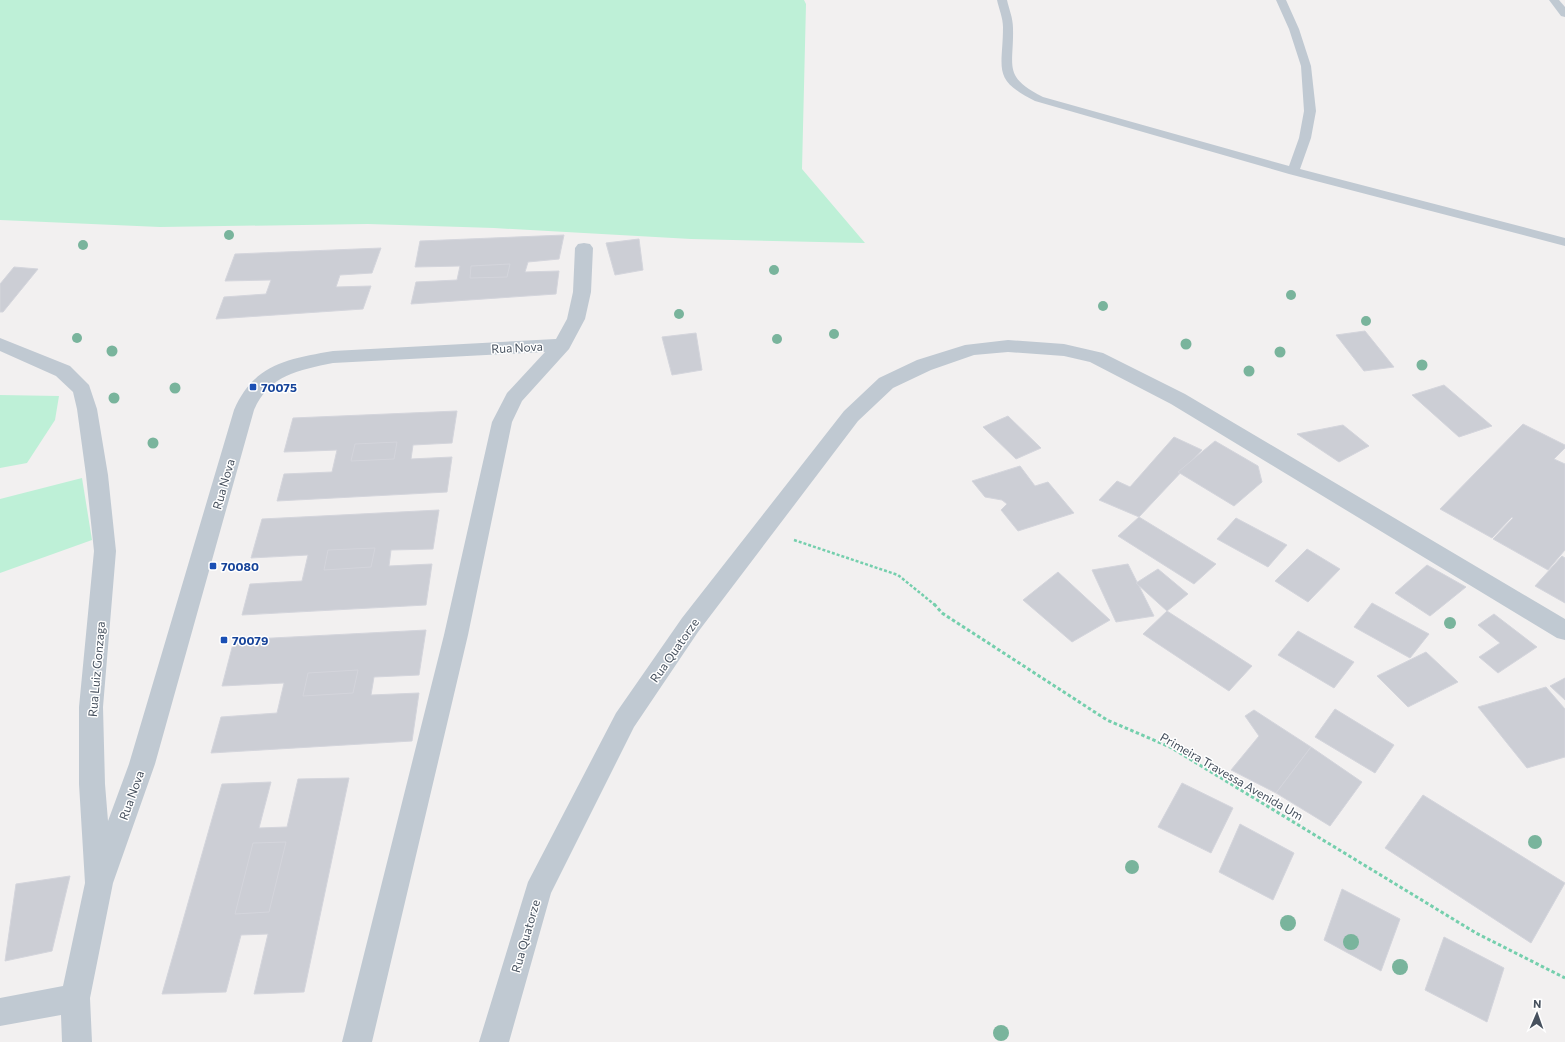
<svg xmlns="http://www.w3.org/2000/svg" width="1565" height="1042" viewBox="0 0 1565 1042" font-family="Commissioner,sans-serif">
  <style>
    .green { fill: #bef0d7 }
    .building { fill: #ccced5; stroke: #d4d5dc }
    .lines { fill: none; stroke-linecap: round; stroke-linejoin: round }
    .path-far1 { stroke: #75cfad; stroke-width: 2.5; stroke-dasharray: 3 2; stroke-linecap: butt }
    .path { stroke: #75cfad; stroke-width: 3; stroke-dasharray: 3.5 2.5; stroke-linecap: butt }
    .service { fill: #c0c9d2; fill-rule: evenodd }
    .minor { fill: #c0c9d2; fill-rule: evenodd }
    .tertiary { fill: #c0c9d2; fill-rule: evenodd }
    .tree { fill: #79b49c }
    .transit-dot { fill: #1a4fb4; stroke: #fff; stroke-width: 1.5 }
    .labels { text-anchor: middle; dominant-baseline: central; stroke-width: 3; stroke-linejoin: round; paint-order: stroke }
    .street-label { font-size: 12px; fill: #47515e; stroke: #fff }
    .transit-label { font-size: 12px; font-weight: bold; fill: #164399; stroke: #fff; text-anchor: start }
  </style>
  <rect width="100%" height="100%" fill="#f2f0f0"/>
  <g class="green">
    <polygon points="0,0 804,0 806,4 802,169 865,243 691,239 494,228 368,224 160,227 0,220"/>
    <polygon points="0,395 59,396 55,420 27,463 0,468"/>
    <polygon points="82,478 92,540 0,573 0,499"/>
  </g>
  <g class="building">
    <polygon points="564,235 559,259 528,262 525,272 559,271 556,294 411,304 416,282 457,280 460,266 415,267 420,241"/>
    <polygon points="639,239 643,270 615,275 606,243"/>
    <polygon points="381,248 372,273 340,275 336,287 371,286 363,309 216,319 224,297 266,294 271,280 225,281 235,254"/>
    <polygon points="510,264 507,277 470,278 471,266"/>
    <polygon points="14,267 38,269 3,312 0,312 0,284"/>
    <polygon points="1365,331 1394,367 1364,371 1336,335"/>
    <polygon points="696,333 702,370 672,375 662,337"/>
    <polygon points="1444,385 1492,426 1459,437 1412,395"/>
    <polygon points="457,411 452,443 413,445 411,459 452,457 447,492 277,501 284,474 332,472 337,450 284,452 293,418"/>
    <polygon points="1008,416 1041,448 1016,459 983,427"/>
    <polygon points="1523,424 1565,445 1565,448 1554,459 1565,464 1565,550 1548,570 1493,539 1513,518 1512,517 1492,538 1440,509"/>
    <polygon points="1343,425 1369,446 1339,462 1297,434"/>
    <polygon points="1174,437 1202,450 1139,517 1099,500 1117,481 1130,487"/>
    <polygon points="1215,441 1258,466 1262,482 1234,506 1178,472"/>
    <polygon points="397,442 394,459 351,461 355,444"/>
    <polygon points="1020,466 1035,486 1048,482 1074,513 1018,531 1001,510 1007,504 1002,500 985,497 972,481"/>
    <polygon points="439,510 433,549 391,550 389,566 432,564 426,605 242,615 250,584 302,581 308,555 251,558 262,519"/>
    <polygon points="1139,517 1216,564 1194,584 1118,536"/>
    <polygon points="1236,518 1287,545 1268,567 1217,539"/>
    <polygon points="375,548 371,567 324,570 328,550"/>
    <polygon points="1307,549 1340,569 1308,602 1275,581"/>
    <polygon points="1562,556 1565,558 1565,603 1535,586"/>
    <polygon points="1128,564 1154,616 1116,622 1092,570"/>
    <polygon points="1427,565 1466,587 1430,616 1395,593"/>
    <polygon points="1158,569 1188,594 1167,611 1136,583"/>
    <polygon points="1058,572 1110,620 1072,642 1023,600"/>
    <polygon points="1372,603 1429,634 1410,658 1354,627"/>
    <polygon points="1167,611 1252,666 1229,691 1143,634"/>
    <polygon points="1494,614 1537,647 1498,673 1479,657 1500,643 1478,625"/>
    <polygon points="426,630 419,675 374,677 371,695 419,693 412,741 211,753 221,717 277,713 284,683 222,686 234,640"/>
    <polygon points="1298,631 1354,662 1334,688 1278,655"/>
    <polygon points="1426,652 1458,682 1408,707 1377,676"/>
    <polygon points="358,670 353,693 303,696 308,673"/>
    <polygon points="1565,678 1565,700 1550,686"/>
    <polygon points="1546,687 1565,709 1565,757 1527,768 1478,707"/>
    <polygon points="1335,709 1394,745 1375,773 1315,737"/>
    <polygon points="1254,710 1311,747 1276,793 1231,770 1259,736 1245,716"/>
    <polygon points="1311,747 1362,782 1330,826 1276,793"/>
    <polygon points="349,778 304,992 254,994 268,934 241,935 226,992 162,994 222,784 271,782 259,828 287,827 298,779"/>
    <polygon points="1182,783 1233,808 1211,853 1158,827"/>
    <polygon points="1423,795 1565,883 1531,943 1385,848"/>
    <polygon points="1240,824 1294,853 1273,900 1219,872"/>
    <polygon points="286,842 269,912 235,914 253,843"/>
    <polygon points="70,876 52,951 5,961 16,884"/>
    <polygon points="1342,889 1400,919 1381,971 1324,940"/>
    <polygon points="1444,937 1504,968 1487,1022 1425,990"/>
  </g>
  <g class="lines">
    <polyline class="path-far1" points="794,540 898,575 935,605"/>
    <polyline class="path" points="934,604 942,613 1107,720 1170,747 1476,933 1565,978"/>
    <g class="service">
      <path d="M997,0H1007C1009,9 1013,18 1013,28C1014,67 1002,76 1043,97L1289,166L1299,138L1304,111L1301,66L1289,29L1276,0H1286L1299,29L1311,66L1316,111L1311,138L1300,169L1565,238V246L1289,174L1035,101C991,79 1003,69 1003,27C1003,18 999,9 997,0Z"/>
      <polygon points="1549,0 1559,0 1565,7 1565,17 1561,16"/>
    </g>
    <path class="minor" d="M584,243L590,244L593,248L591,292L585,319L569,349L522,401L512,422L468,635L372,1042H342L444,635L492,422L507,393L545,352L333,363C299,370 269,375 254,410L155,764L113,883L90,998L92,1042H62L61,1015L0,1026V998L63,986L85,883L79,784V707L94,551L86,475L77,409L73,392L56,376L0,351V338L70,366L89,385L97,409L108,475L116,551L103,707L105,784L108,821L129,764L234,410C254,364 287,359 333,351L556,339L567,319L573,292L575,248L578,244Z"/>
    <polygon class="tertiary" points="1008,340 1064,344 1103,353 1185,394 1565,619 1565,640 1557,638 1171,404 1090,362 1064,356 1008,352 974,355 931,370 893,388 858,421 698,632 634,727 551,893 509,1042 479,1042 528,882 616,713 682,618 844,411 879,378 917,360 965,345"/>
  </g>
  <g class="tree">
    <circle cx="229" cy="235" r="5"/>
    <circle cx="83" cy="245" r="5"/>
    <circle cx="774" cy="270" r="5"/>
    <circle cx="1291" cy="295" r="5"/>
    <circle cx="1103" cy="306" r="5"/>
    <circle cx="679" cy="314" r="5"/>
    <circle cx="1366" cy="321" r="5"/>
    <circle cx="834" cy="334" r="5"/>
    <circle cx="77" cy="338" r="5"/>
    <circle cx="777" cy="339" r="5"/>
    <circle cx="1186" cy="344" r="5.5"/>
    <circle cx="112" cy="351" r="5.5"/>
    <circle cx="1280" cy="352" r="5.5"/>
    <circle cx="1422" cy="365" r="5.5"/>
    <circle cx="1249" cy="371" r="5.5"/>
    <circle cx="175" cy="388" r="5.5"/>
    <circle cx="114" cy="398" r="5.5"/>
    <circle cx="153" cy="443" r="5.5"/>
    <circle cx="1450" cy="623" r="6"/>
    <circle cx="1535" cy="842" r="7"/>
    <circle cx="1132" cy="867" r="7"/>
    <circle cx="1288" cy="923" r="8"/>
    <circle cx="1351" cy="942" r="8"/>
    <circle cx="1400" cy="967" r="8"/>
    <circle cx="1001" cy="1033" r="8"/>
  </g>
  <g class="transit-dot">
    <rect x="249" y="383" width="8" height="8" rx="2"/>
    <rect x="209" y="562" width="8" height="8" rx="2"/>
    <rect x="220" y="636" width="8" height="8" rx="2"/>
  </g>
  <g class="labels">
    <g class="street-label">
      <text transform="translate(517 347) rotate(-3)">Rua Nova</text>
      <text transform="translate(223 484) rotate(-74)">Rua Nova</text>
      <text transform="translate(674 650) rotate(-55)">Rua Quatorze</text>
      <text transform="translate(96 669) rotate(-85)">Rua Luiz Gonzaga</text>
      <text transform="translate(1232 776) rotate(30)">Primeira Travessa Avenida Um</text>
      <text transform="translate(131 795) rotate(-70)">Rua Nova</text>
      <text transform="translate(525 936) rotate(-74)">Rua Quatorze</text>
    </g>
    <g class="transit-label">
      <text x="261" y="387">70075</text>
      <text x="221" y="566">70080</text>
      <text x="232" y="640">70079</text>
    </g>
  </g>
  <g transform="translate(1537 1014) rotate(2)" stroke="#ffffff" stroke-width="3" paint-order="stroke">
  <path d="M0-3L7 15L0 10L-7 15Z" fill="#47515e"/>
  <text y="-6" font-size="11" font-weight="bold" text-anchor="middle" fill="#47515e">N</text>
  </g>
</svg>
